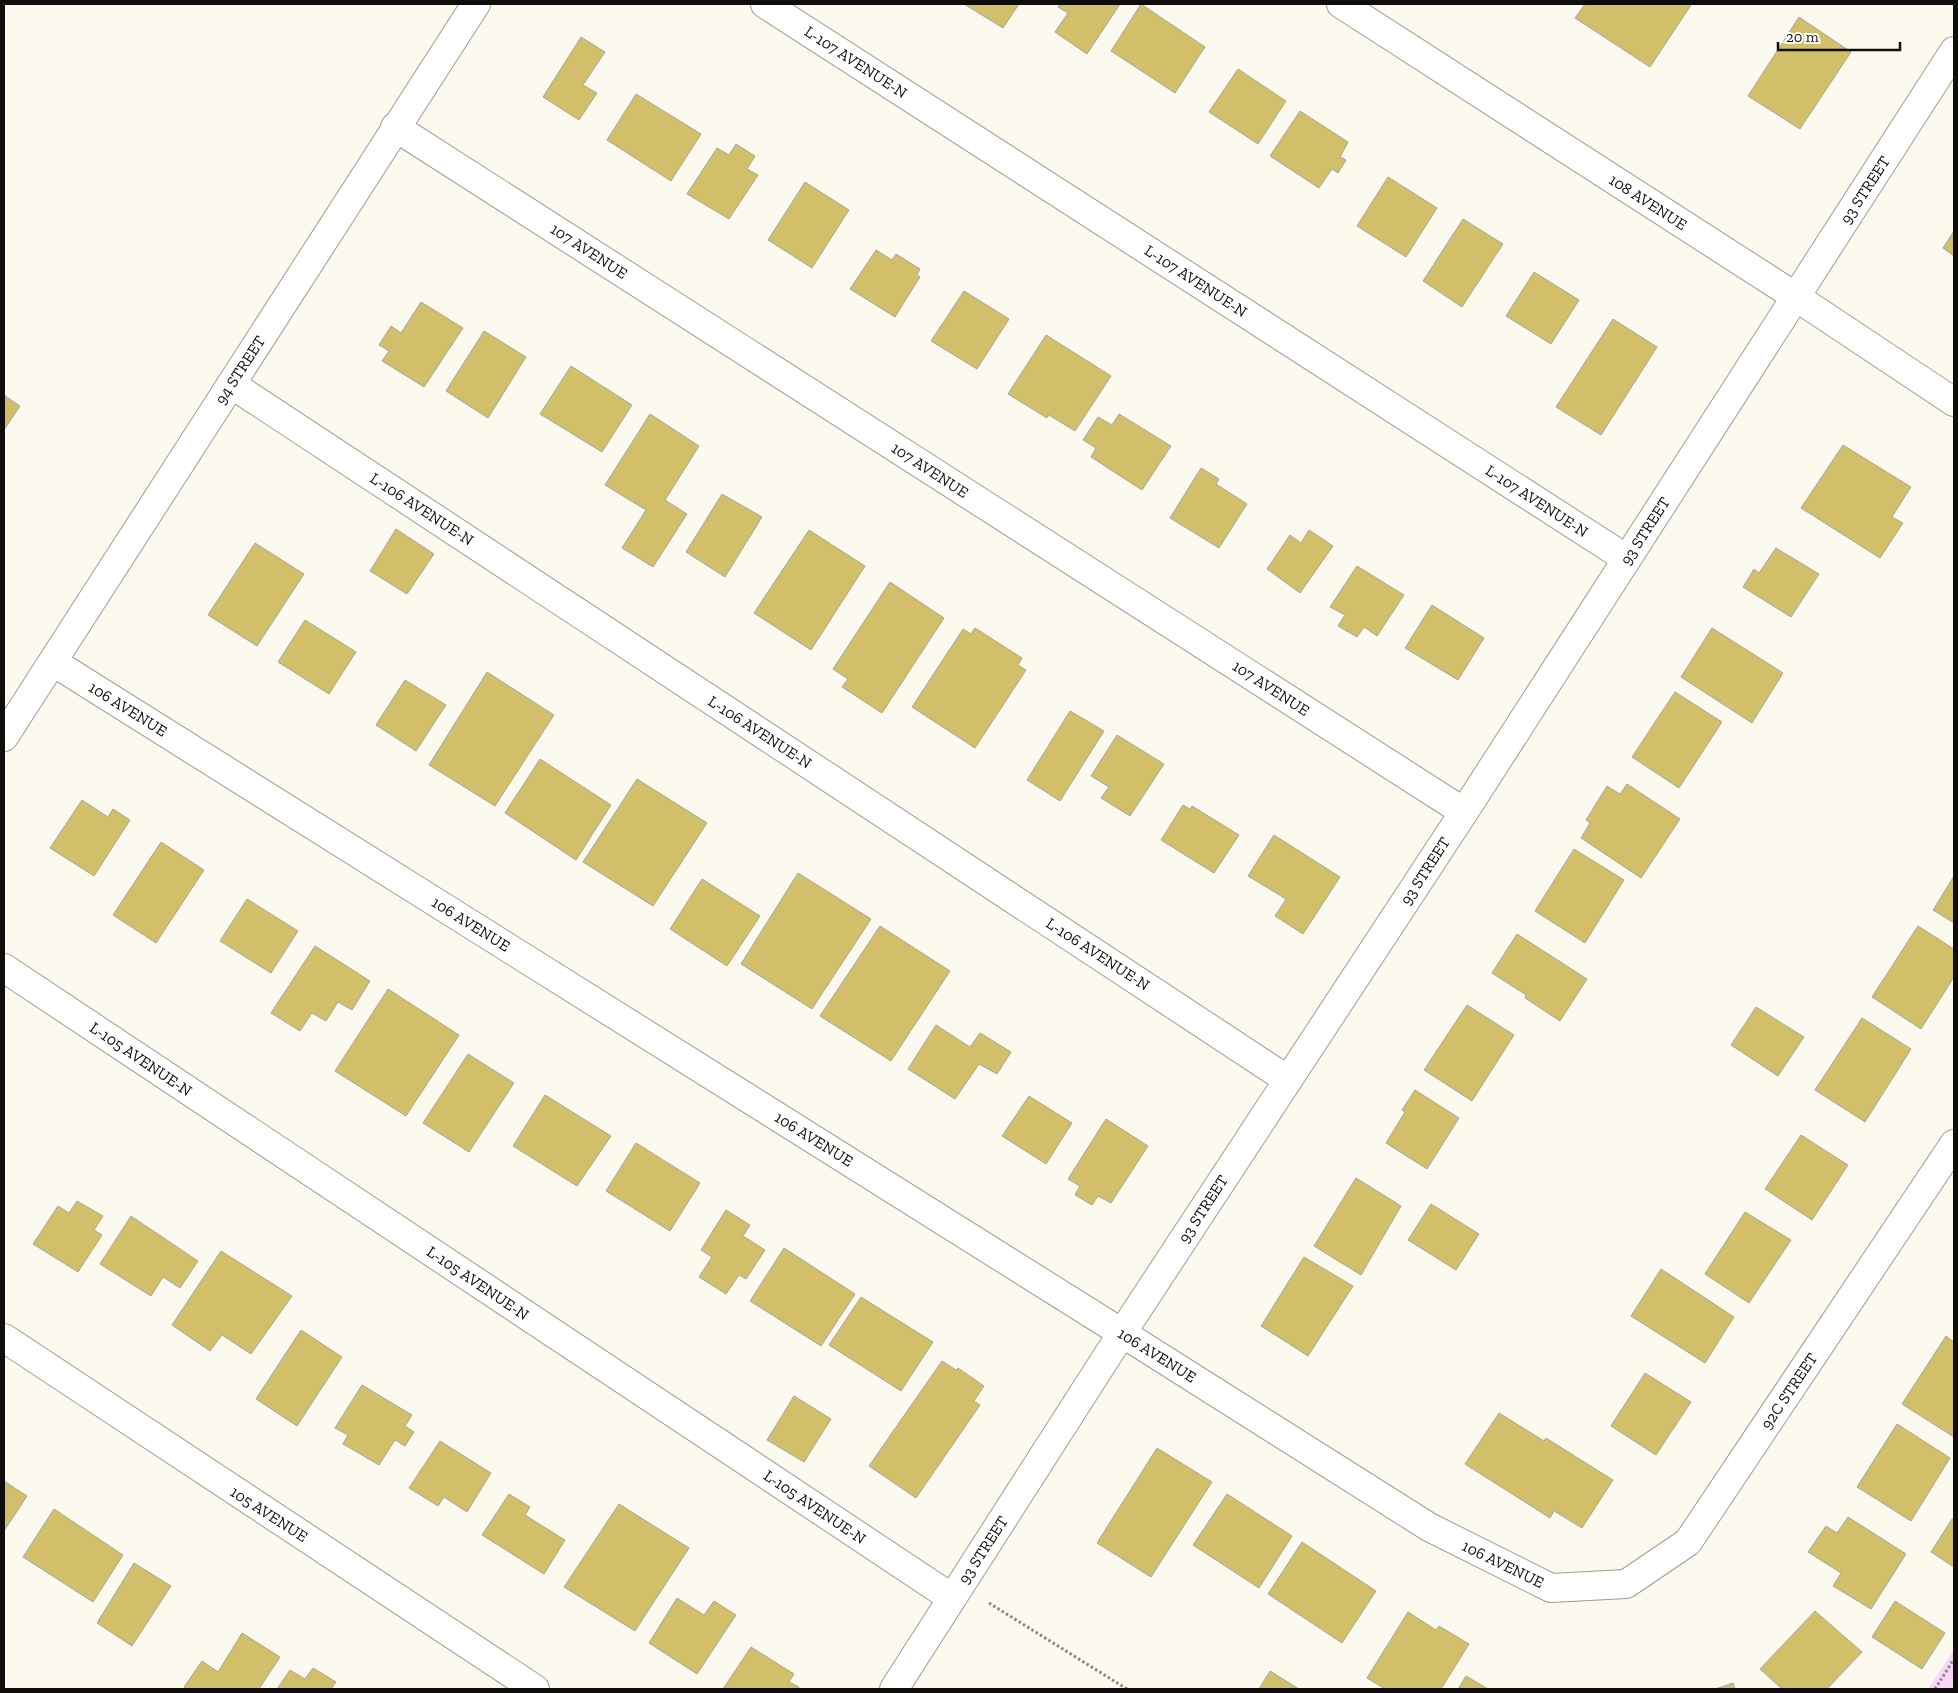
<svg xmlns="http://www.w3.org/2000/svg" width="1958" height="1693" viewBox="0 0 1958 1693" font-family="'Zilla Slab',serif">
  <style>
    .green { fill: #f8d7fb }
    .building { fill: #d2bf6a; stroke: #a8a69c }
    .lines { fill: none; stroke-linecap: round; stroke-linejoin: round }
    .minor-casing { stroke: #9f9d93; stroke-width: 30 }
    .path { stroke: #8a8881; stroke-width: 3; stroke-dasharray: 2.5 2.5; stroke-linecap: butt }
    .minor { stroke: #fff; stroke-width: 28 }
    .labels { text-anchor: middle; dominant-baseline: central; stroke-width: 4; stroke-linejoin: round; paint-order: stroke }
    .street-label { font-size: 16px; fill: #0f0e0b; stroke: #fff }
  </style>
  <rect width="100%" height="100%" fill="#fcfaef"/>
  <polygon class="green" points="1954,1649 1954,1689 1928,1689"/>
  <g class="building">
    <polygon points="964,4 1019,4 1003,28"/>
    <polygon points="1060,4 1120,4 1087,54 1055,32 1068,13 1058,7"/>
    <polygon points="1141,4 1205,47 1175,93 1111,51"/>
    <polygon points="1585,4 1689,4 1691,5 1650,67 1575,18"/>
    <polygon points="1799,17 1851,52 1800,129 1748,96"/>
    <polygon points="581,37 605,52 583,85 597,93 579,120 543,97"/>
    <polygon points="1238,69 1286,101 1258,144 1209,112"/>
    <polygon points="636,94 701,134 671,181 607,140"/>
    <polygon points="1300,111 1348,142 1340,157 1346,160 1338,173 1332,169 1319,188 1270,156"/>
    <polygon points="736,144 755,156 747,169 758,175 729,219 687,194 717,148 729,155"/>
    <polygon points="1388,177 1437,208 1406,257 1357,226"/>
    <polygon points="805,182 849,210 812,268 768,240"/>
    <polygon points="1463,219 1503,244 1462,307 1423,281"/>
    <polygon points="1954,231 1954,256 1943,248"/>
    <polygon points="876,250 892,260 896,254 920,269 917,275 920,277 895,317 850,289"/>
    <polygon points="1534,272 1579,300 1551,344 1506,316"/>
    <polygon points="964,291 1009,319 977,369 931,341"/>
    <polygon points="421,302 463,328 424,387 382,361 389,351 379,345 391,326 401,333"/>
    <polygon points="1613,319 1657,347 1601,435 1556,407"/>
    <polygon points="484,331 526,357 488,418 446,391"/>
    <polygon points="1046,335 1111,376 1075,431 1049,415 1047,418 1008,394"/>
    <polygon points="571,366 632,405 602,452 540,414"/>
    <polygon points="4,395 20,406 4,430"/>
    <polygon points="650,414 699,446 665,500 687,514 653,567 622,548 646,510 605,485"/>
    <polygon points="1119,414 1171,446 1142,490 1091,457 1096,448 1083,440 1098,417 1112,425"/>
    <polygon points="1843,445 1911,487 1892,517 1903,523 1880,558 1801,508"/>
    <polygon points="1201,468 1219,479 1216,484 1247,504 1219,548 1170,518"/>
    <polygon points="722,494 762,517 725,577 686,552"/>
    <polygon points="396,529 434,554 407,594 370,571"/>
    <polygon points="809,530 865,566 811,650 754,613"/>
    <polygon points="1309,530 1333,546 1300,593 1267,569 1290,535 1301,543"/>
    <polygon points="255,543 304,574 257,646 208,615"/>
    <polygon points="1776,548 1819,574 1791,617 1743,587 1754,569 1759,573"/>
    <polygon points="1357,566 1404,595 1377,636 1364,627 1357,637 1338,626 1345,615 1330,607"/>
    <polygon points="890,582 944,618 882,713 842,687 848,679 833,669"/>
    <polygon points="1432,605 1484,638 1458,680 1405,648"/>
    <polygon points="305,620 356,652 329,694 278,662"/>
    <polygon points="975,628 1022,658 1018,665 1026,670 975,748 912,707 963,629 971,634"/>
    <polygon points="1712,628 1783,673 1752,723 1681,677"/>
    <polygon points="487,672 554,715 495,806 429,765"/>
    <polygon points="405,680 446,705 416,751 376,725"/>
    <polygon points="1675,692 1722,722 1679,788 1632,757"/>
    <polygon points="1070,711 1104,731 1060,801 1027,780"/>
    <polygon points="1117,735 1164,764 1130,816 1101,798 1109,787 1091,776"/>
    <polygon points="540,759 611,805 576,860 505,813"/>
    <polygon points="637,779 707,823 653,906 583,862"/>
    <polygon points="1627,784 1680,819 1641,878 1581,838 1590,823 1586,820 1607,786 1620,794"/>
    <polygon points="82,800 108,817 113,809 130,820 94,876 50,848"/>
    <polygon points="1183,805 1190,809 1192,806 1239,835 1214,873 1161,840"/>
    <polygon points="1274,835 1340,877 1303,934 1275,916 1286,899 1248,876"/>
    <polygon points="161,842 204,870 156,943 113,915"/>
    <polygon points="1574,849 1624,880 1585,943 1535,911"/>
    <polygon points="798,873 871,919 812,1009 741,964"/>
    <polygon points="1954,876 1954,923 1933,910"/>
    <polygon points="702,879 760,916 727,966 670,929"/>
    <polygon points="247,899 298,931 271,973 220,941"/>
    <polygon points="880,926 950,971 891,1061 820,1016"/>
    <polygon points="1918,926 1954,949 1954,977 1921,1029 1872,997"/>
    <polygon points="1517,934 1587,979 1560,1021 1525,998 1526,995 1492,973"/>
    <polygon points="315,946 370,981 352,1010 338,1002 326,1021 312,1013 300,1031 271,1013"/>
    <polygon points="388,989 459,1035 406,1116 335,1071"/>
    <polygon points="1467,1005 1514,1035 1472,1101 1424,1070"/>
    <polygon points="1756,1007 1804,1037 1778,1076 1731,1045"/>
    <polygon points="1862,1018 1911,1049 1865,1122 1815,1090"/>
    <polygon points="936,1025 970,1047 980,1033 1011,1052 997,1074 979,1064 955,1099 908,1069"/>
    <polygon points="468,1054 514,1083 469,1152 423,1123"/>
    <polygon points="1415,1090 1459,1118 1427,1169 1386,1143 1405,1112 1402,1110"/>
    <polygon points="545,1095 611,1136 577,1186 513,1146"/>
    <polygon points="1029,1096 1072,1123 1046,1164 1002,1136"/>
    <polygon points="1106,1119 1148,1146 1111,1203 1098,1196 1092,1205 1075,1195 1080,1186 1068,1179"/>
    <polygon points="1801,1135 1848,1165 1812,1220 1765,1189"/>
    <polygon points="636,1143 700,1183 670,1231 606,1191"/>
    <polygon points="1356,1178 1401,1206 1361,1275 1314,1246"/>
    <polygon points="77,1201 103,1216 94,1230 102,1235 78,1272 33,1244 58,1206 69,1213"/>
    <polygon points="1431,1204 1479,1234 1456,1270 1408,1240"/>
    <polygon points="726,1210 750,1225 743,1236 765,1250 746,1279 739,1275 726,1294 699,1277 712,1257 701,1250"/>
    <polygon points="1745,1212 1791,1240 1749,1303 1705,1274"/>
    <polygon points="131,1216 198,1261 180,1288 163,1277 151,1296 100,1264"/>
    <polygon points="784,1248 855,1294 821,1346 750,1301"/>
    <polygon points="221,1251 292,1296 251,1354 222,1335 210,1351 172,1325"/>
    <polygon points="1304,1257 1353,1286 1308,1356 1261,1326"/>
    <polygon points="1661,1269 1734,1317 1705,1363 1631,1316"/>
    <polygon points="861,1297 933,1342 901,1391 829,1345"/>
    <polygon points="301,1330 342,1357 297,1426 256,1399"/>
    <polygon points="1946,1336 1954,1342 1954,1437 1902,1404"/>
    <polygon points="942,1361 956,1370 958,1368 984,1386 974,1401 980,1405 916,1498 869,1466"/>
    <polygon points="1645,1373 1691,1402 1656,1455 1611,1426"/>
    <polygon points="362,1385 412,1415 405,1426 414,1432 405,1446 395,1440 379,1465 343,1444 348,1435 335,1428"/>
    <polygon points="794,1396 831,1419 804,1462 767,1440"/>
    <polygon points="1499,1413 1544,1441 1546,1438 1613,1480 1582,1528 1554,1511 1550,1518 1465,1464"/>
    <polygon points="1897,1424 1950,1458 1911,1521 1857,1487"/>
    <polygon points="440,1441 491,1473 467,1512 444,1497 438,1506 409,1488"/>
    <polygon points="1157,1448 1212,1482 1151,1577 1097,1543"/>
    <polygon points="4,1481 27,1496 4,1531"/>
    <polygon points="509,1494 530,1507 525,1515 565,1540 544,1574 482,1535"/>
    <polygon points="1227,1494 1292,1536 1259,1588 1193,1545"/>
    <polygon points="619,1504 689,1548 635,1631 564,1587"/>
    <polygon points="54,1509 123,1555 93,1602 23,1557"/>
    <polygon points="1848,1517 1906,1554 1871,1609 1833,1586 1841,1573 1808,1552 1826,1526 1837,1533"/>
    <polygon points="1952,1519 1954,1520 1954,1567 1931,1552"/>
    <polygon points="1302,1542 1376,1591 1342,1643 1268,1594"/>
    <polygon points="134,1563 171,1586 132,1646 97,1623"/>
    <polygon points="677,1598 704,1615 714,1601 736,1615 697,1674 649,1643"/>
    <polygon points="1895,1601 1945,1633 1922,1669 1872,1637"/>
    <polygon points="1815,1611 1862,1652 1827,1689 1782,1689 1760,1669"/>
    <polygon points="1408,1612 1436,1630 1439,1626 1469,1644 1441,1689 1385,1689 1367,1678"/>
    <polygon points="242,1633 280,1657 259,1689 188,1689 184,1687 202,1661 218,1672"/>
    <polygon points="751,1647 794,1674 789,1682 799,1687 798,1689 723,1689"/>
    <polygon points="313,1668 336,1682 331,1689 277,1689 290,1670 305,1679"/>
    <polygon points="1270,1671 1299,1689 1259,1689"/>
    <polygon points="1466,1676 1488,1689 1458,1689"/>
    <polygon points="1733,1683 1735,1689 1715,1689"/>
  </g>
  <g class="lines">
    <g class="minor-casing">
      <g id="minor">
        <polyline points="765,4 1627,559"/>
        <polyline points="1341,4 1796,297 1954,402"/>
        <polyline points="395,127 1464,812"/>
        <polyline points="231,384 1288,1080"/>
        <polyline points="53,662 1122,1333 1429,1527 1551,1588 1626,1584 1688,1542 1954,1144"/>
        <polyline points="4,737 476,4"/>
        <polyline points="4,968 952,1598"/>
        <polyline points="4,1338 535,1689"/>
        <polyline points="894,1689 1122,1333 1464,812 1954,51"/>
      </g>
    </g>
    <g class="path">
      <polyline points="989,1603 1127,1689"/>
      <polyline points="1935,1689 1954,1659"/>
    </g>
    <use href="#minor" class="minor"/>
  </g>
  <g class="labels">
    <g class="street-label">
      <text transform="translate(856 62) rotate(33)">L-107 AVENUE-N</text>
      <text transform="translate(1865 190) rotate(-57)">93 STREET</text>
      <text transform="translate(1648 202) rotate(33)">108 AVENUE</text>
      <text transform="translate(589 251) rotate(33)">107 AVENUE</text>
      <text transform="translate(1196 281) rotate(33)">L-107 AVENUE-N</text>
      <text transform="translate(240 370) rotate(-57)">94 STREET</text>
      <text transform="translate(930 470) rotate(33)">107 AVENUE</text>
      <text transform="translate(1537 501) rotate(33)">L-107 AVENUE-N</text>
      <text transform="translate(422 509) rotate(33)">L-106 AVENUE-N</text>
      <text transform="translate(1645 531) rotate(-57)">93 STREET</text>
      <text transform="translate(1271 688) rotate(33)">107 AVENUE</text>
      <text transform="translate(128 709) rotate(32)">106 AVENUE</text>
      <text transform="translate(760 732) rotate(33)">L-106 AVENUE-N</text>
      <text transform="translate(1425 871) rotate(-57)">93 STREET</text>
      <text transform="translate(471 924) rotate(32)">106 AVENUE</text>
      <text transform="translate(1098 954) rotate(33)">L-106 AVENUE-N</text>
      <text transform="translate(141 1059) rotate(34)">L-105 AVENUE-N</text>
      <text transform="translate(814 1139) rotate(32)">106 AVENUE</text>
      <text transform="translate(1203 1209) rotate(-57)">93 STREET</text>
      <text transform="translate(478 1283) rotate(34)">L-105 AVENUE-N</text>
      <text transform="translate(1157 1355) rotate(32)">106 AVENUE</text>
      <text transform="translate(1789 1391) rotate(-56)">92C STREET</text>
      <text transform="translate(815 1507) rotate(34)">L-105 AVENUE-N</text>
      <text transform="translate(269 1514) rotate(33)">105 AVENUE</text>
      <text transform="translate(983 1550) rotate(-57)">93 STREET</text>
      <text transform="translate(1503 1564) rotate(26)">106 AVENUE</text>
    </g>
  </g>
  <rect width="1958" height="1693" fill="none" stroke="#0f0e0b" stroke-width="10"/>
  <path d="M1778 42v8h122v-8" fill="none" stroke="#0f0e0b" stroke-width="2.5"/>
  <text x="1786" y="42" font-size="15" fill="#0f0e0b" stroke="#ffffff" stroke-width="4" paint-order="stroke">20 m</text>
</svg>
